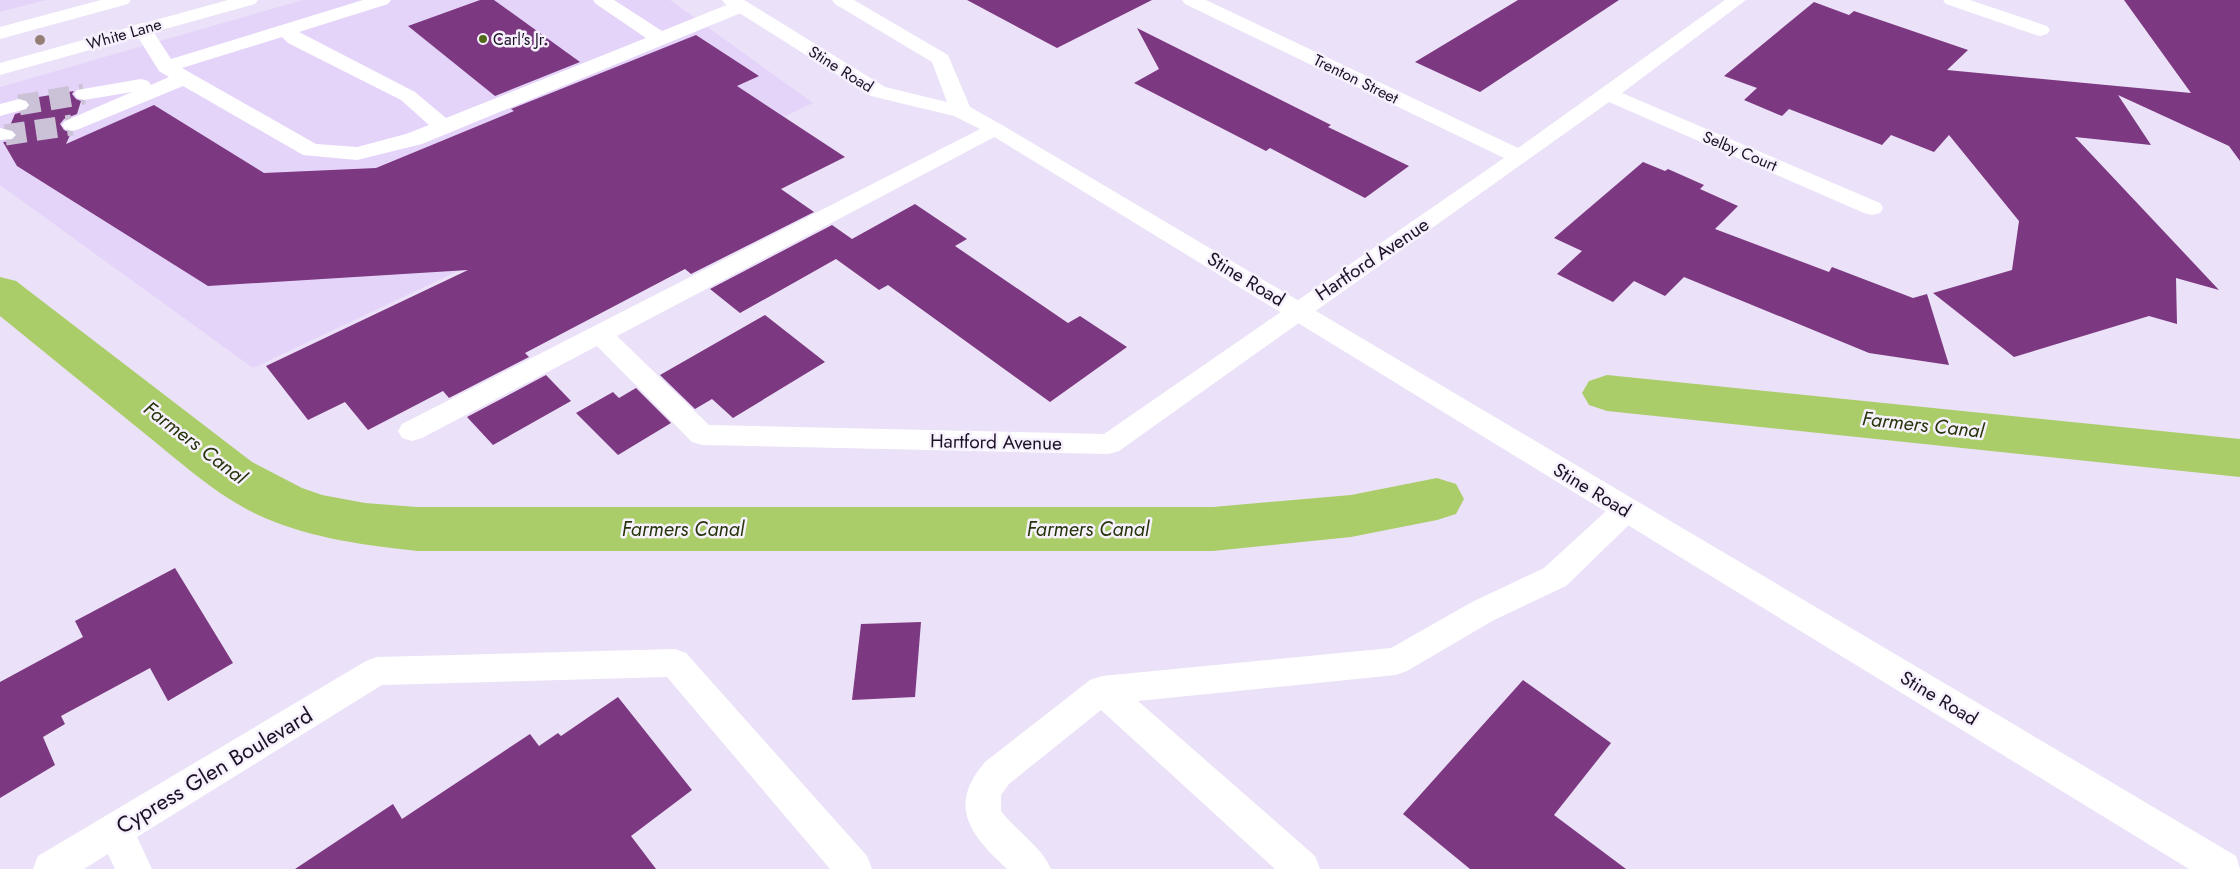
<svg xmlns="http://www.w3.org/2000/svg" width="2240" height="869" viewBox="0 0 2240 869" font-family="Jost,sans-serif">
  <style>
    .built { fill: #e5d4fa }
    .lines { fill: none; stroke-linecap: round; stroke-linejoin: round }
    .canal { fill: #aacd69; fill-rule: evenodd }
    .building { fill: #7c3880 }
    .minor-tunnel { stroke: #ccc2d8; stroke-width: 21; stroke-dasharray: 21 10; stroke-linecap: butt }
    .minor { fill: #fff; fill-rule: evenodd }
    .major { fill: #fff; fill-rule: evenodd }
    .tree { fill: #947f75 }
    .poi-dot { fill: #516a1a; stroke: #f6f1fd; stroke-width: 2 }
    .labels { text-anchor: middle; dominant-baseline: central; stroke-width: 5; stroke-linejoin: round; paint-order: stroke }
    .far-street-label { font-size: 16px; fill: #1c1226; stroke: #f6f1fd }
    .far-poi-label { font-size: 16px; fill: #1c1226; stroke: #f6f1fd; text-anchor: start }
    .street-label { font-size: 19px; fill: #1c1226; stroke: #f6f1fd }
    .water-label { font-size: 20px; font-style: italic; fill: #27350a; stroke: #f6f1fd }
    .near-street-label { font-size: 22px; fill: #1c1226; stroke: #f6f1fd }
  </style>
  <rect width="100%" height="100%" fill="#ebe1f8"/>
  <g class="built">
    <polygon points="0,0 46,0 0,12"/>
    <polygon points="303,0 670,0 813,103 253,368 0,185 0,87"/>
  </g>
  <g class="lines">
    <g class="canal">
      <path d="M0,277L16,281L252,462L302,488L322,495L365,503L417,507H1213L1351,495L1437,478L1456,484L1464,499L1456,514L1437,520L1351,537L1213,551H417C365,545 314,539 265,518C220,499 183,464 144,433C96,394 48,355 0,316Z"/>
      <polygon points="1607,375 2240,439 2240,477 1607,411 1589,405 1582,393 1589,381"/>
    </g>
  </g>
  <g class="building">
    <polygon points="480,0 494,0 580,62 495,96 408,26"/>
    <polygon points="967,0 1152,0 1057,48"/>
    <polygon points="1518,0 1619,0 1480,92 1415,62"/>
    <polygon points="2124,0 2240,0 2240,161 2229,146 2118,95 2151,145 2075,137 2219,290 2176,278 2177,324 2149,316 2014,357 1933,293 2012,270 2019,221 1949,135 1934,152 1891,135 1882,145 1789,109 1782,116 1744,100 1757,88 1724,76 1814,2 1849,15 1854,11 1968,50 1947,70 2191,93"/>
    <polygon points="1137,28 1331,125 1328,127 1409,166 1365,198 1270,148 1266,151 1134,83 1159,69"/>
    <polygon points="696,35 759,76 737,86 845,157 781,189 814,212 691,274 685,269 525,353 529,357 449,398 443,391 368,430 345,402 308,420 266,366 468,270 208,286 17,166 3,142 12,141 17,136 13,130 9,128 15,114 26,111 30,106 27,99 74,91 72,94 76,99 81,101 77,114 64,119 60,124 64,130 71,133 66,144 154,105 264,173 376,168 514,111 511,109"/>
    <polygon points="1643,162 1665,171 1668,169 1704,185 1700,189 1738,206 1715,229 1829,272 1832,267 1913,298 1927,294 1949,365 1869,353 1684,277 1665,296 1634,281 1613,302 1557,274 1582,251 1554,238"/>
    <polygon points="915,204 967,239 955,246 1068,323 1080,316 1127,347 1050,402 888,285 879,290 836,259 740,313 710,289 832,225 852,239"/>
    <polygon points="765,315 825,362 733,418 712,399 695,409 660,375"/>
    <polygon points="546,375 571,401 493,445 467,417"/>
    <polygon points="636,388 671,423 618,455 576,413 613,392 619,398"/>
    <polygon points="175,568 233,663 168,701 150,668 61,716 65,724 43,737 55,765 0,798 0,682 83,637 75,621"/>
    <polygon points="921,622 915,697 852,700 861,624"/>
    <polygon points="1523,680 1611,743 1554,815 1626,869 1470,869 1403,814"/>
    <polygon points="618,697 692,790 631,836 656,869 295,869 393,804 402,819 530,734 539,746 558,733 561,736"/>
  </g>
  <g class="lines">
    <g class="minor-tunnel">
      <polyline points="19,105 84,94"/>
      <polyline points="5,135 72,125"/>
    </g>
    <g class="minor">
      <path d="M363,0H391L388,4L299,32L415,92L446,118L646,38L596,4L593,0H614L662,31L734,2L741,0L748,2L750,6L748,10L422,144L357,160L303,155L183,86L79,129L72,131L65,129L62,125L65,121L132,92L84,100L77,98L74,94L77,90L141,79L148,81L151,85L169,77L159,71L133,29L135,25L142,23L149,25L171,59ZM282,37L288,43L401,100L429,125L406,134L357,147L316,144L182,68Z"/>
      <polygon points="1182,0 1206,0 1518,148 1725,0 1746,0 1622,93 1880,203 1883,208 1880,213 1872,215 1864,213 1609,102 1119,451 1109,454 702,445 692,442 597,346 422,438 412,441 402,438 398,431 402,424 988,125 995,123 1002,125 1006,129 1002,133 617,336 709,425 1104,434 1504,158 1185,4"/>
      <polygon points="1943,0 1970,0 2047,26 2050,30 2047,34 2040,36 2033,34 1946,4"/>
      <polygon points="19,99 26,101 29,105 26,109 0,116 0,104"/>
      <polygon points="0,128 12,131 16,135 12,139 0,140"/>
      <path d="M1626,499L1636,502L1641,510L1636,518L1566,586L1494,620L1407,671L1396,675L1138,701L1315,856L1320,869H1275L1101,710L1009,784L1001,795V811C1016,831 1041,846 1051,869H1007C970,835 947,806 985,762L1090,680L1102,676L1391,648L1472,602L1544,568L1616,502Z"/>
      <polygon points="675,649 686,653 867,856 872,869 830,869 667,677 382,685 137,837 152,869 115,869 108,854 84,869 33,869 38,856 366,661 377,657"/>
    </g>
    <g class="major">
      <polygon points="101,0 131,0 128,4 0,39 0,27"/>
      <polygon points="228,0 258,0 255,4 0,75 0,63"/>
      <polygon points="722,0 744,0 885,87 947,102 932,62 835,4 832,0 854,0 948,55 970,107 1002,125 2236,856 2240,869 2189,869 988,133 954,116 871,96 725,4"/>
    </g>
  </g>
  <circle class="tree" cx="40" cy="40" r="5"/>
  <circle class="poi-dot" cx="483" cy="39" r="5"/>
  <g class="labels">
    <g class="far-street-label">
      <text transform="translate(124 34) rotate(-16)">White Lane</text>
      <text transform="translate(841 69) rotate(32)">Stine Road</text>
      <text transform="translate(1356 79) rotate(26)">Trenton Street</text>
      <text transform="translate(1740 151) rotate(23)">Selby Court</text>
    </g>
    <g class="far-poi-label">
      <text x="493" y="39">Carl's Jr.</text>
    </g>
    <g class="street-label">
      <text transform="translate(1372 259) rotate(-34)">Hartford Avenue</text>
      <text transform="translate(1246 279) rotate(31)">Stine Road</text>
      <text transform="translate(996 442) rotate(1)">Hartford Avenue</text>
      <text transform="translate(1592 490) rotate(31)">Stine Road</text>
      <text transform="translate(1939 698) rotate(31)">Stine Road</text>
    </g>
    <g class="water-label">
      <text transform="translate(1923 425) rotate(6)">Farmers Canal</text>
      <text transform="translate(195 443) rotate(37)">Farmers Canal</text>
      <text x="683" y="529">Farmers Canal</text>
      <text x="1088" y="529">Farmers Canal</text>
    </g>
    <g class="near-street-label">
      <text transform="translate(214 770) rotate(-31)">Cypress Glen Boulevard</text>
    </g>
  </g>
</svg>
